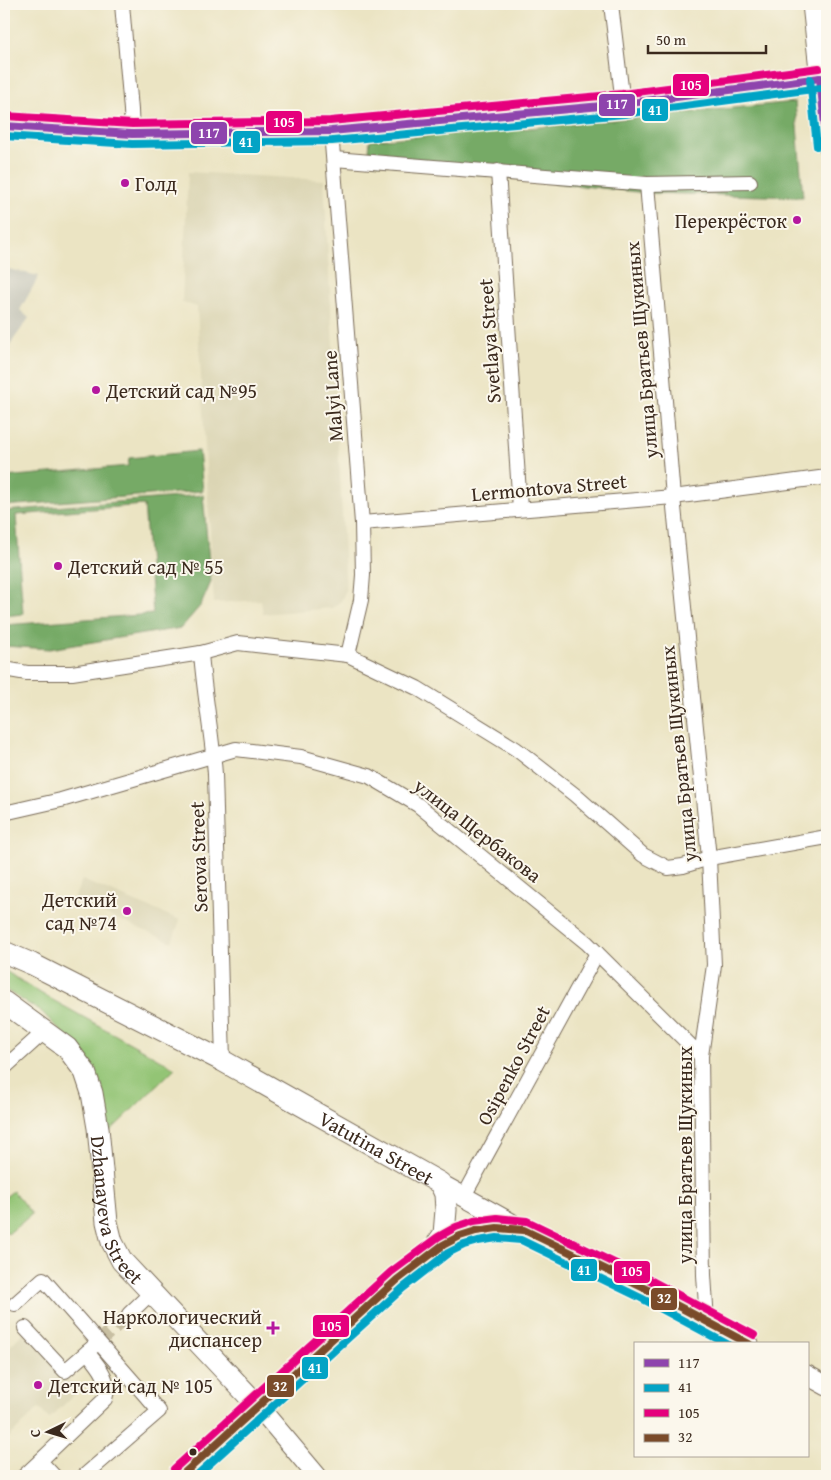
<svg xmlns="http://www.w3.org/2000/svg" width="831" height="1480" viewBox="0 0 831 1480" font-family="'Gentium Book Plus',serif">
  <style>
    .built { fill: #dbd5b4 }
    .industrial { fill: #c5c5b8 }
    .green { fill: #93c474; stroke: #677749 }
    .forest { fill: #76aa66; stroke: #586a42 }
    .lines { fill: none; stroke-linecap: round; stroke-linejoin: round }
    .street-tunnel { stroke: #c8bfa2; stroke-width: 14; stroke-dasharray: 14 7; stroke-linecap: butt }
    .street-casing { stroke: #796b58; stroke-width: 16 }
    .secondary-casing { stroke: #796b58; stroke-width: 21 }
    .primary-casing { stroke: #796b58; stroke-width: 23 }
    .street { stroke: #fff; stroke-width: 14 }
    .secondary { stroke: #fff; stroke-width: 19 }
    .primary { stroke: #fff; stroke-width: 21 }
    .bus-1-casing { stroke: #fbf7ec; stroke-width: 11 }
    .bus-2-casing { stroke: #fbf7ec; stroke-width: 11 }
    .bus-3-casing { stroke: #fbf7ec; stroke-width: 11 }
    .bus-4-casing { stroke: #fbf7ec; stroke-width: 11 }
    .bus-1 { stroke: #8e44ad; stroke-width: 8 }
    .bus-2 { stroke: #03a3c5; stroke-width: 8 }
    .bus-3 { stroke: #e5007d; stroke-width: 8 }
    .bus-4 { stroke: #7a4b2a; stroke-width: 8 }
    .poi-dot { fill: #b5179e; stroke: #fbf7ec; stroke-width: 2 }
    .bus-dot { fill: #3b2a1e; stroke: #fbf7ec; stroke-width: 2 }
    .labels { text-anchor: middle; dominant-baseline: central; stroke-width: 4; stroke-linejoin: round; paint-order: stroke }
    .poi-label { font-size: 20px; fill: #3b2a1e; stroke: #fbf7ec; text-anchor: start }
    .street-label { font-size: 20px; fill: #3b2a1e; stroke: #fbf7ec }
    .line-badge { stroke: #fbf7ec; stroke-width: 2 }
    .badge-label { font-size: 14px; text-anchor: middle; font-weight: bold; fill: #fff }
  </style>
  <rect width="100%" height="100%" fill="#fbf7ec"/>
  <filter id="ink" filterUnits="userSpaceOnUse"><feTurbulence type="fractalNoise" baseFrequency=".02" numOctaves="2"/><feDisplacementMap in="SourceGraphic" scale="10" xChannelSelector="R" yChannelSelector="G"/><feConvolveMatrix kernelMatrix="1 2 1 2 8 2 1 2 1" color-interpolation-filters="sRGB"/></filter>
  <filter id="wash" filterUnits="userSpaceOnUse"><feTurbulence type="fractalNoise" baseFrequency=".0096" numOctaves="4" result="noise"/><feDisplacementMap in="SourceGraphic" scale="20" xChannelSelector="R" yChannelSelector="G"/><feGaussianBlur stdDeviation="1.12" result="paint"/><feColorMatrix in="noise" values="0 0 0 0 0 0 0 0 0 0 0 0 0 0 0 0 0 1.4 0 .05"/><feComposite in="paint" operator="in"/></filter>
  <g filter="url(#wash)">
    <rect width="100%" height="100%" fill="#ebe4c3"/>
    <g class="built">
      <polygon points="188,172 324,180 346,590 341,601 332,608 263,614 261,600 214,603 197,307 182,302"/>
      <polygon points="82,880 180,920 172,942 73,901"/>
      <polygon points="24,1332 78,1391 49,1419 39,1408 4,1442 4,1352"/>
    </g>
    <polygon class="industrial" points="4,268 39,276 20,310 29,318 4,353"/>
    <g class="green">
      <polygon points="4,970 42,994 175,1068 107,1134 77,1048 42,1012 4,989"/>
      <polygon points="13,1191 32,1214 8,1234 4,1229 4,1198"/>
    </g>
    <g class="forest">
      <polygon points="795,102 803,197 646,193 368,162 370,140 509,130"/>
      <polygon points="199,451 203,491 4,506 4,477 128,466 129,458"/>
      <polygon points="203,495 211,582 201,605 181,628 49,649 4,646 4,625 153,614 144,505 16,515 23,614 4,616 4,511"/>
    </g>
  </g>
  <g filter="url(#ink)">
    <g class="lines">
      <polyline class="street-tunnel" points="98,1342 129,1314"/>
      <g class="street-casing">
        <g id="street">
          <polyline points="122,4 131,110 132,134"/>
          <polyline points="611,4 623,104"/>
          <polyline points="331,131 362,523 363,575 361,600 348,655"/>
          <polyline points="334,159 647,184 750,182"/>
          <polyline points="498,171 520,509"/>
          <polyline points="647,184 673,497 709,858 714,965 701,1056 704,1275 707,1321"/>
          <polyline points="362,523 673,497 827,477"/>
          <path d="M201,653C204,694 212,733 215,774L223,1061"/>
          <polyline points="4,669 27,673 72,673 201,653 238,643 348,655 417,688 516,749 575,795 643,855 668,868 683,866 709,858 827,837"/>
          <polyline points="4,813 61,800 236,749 301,757 369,776 418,805 587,943 701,1056"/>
          <polyline points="4,1068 44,1032"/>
          <polyline points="464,1196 597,953"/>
          <polyline points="15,1304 43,1279 159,1411 84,1476"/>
          <polyline points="129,1314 151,1293"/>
          <polyline points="25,1328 65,1371 94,1346"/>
          <polyline points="24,1476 40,1461"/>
          <path d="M54,1476L40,1461L105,1399C112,1380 98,1365 87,1352"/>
        </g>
      </g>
      <g class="secondary-casing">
        <g id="secondary">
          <polyline points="812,4 827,145"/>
          <polyline points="4,126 132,134 206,134 331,131 623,104 827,77"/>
          <polyline points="441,1184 524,1230 646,1289 749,1344"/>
          <path d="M431,1253C461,1232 484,1227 520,1230"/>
          <polyline points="807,1375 827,1386"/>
          <polyline points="258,1406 317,1476"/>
        </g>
      </g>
      <g class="primary-casing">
        <g id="primary">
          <path id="s1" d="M4,952L32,964L223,1061L440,1183L445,1194L446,1210L444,1234L430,1254L397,1280L181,1476"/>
          <path id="s2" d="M4,1002L67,1048L85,1072L92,1093L98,1128L107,1222L112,1242L122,1261L258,1406"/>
        </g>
      </g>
      <use href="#street" class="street"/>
      <use href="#secondary" class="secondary"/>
      <use href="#primary" class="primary"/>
      <g class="bus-1-casing">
        <g id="bus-1">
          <polyline points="820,78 827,145"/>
          <polyline points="4,126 132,134 331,131 623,104 820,78"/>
        </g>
      </g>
      <g class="bus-2-casing">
        <g id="bus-2">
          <polyline points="810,79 817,146"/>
          <polyline points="4,136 132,144 332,141 624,114 821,88"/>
          <polyline points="196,1476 403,1288 448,1253 464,1245 478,1241 497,1238 521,1240 641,1298 727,1344"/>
        </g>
      </g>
      <g class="bus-3-casing">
        <g id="bus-3">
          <polyline points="5,116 132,124 330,121 622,94 819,68"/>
          <polyline points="174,1469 391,1272 438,1237 456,1227 474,1221 497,1218 527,1221 650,1280 754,1335"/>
        </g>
      </g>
      <g class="bus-4-casing">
        <polyline id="bus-4" points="181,1476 397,1280 443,1245 460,1236 476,1231 497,1228 524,1230 646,1289 749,1344"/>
      </g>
      <use href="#bus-1" class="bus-1"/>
      <use href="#bus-2" class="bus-2"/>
      <use href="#bus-3" class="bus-3"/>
      <use href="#bus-4" class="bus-4"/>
    </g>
  </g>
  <g class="poi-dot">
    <circle cx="125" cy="183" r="5"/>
    <circle cx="797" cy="220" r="5"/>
    <circle cx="96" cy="390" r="5"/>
    <circle cx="58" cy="566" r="5"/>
    <circle cx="127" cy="911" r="5"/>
    <path d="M270.5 1320.5h5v5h5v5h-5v5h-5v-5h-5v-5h5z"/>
    <circle cx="38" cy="1385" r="5"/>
  </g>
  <circle class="bus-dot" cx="193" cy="1452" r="4.5"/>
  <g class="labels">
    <g class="poi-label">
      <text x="135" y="183">Голд</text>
      <text x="787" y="220" text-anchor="end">Перекрёсток</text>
      <text x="106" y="390">Детский сад №95</text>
      <text x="68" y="566">Детский сад № 55</text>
      <text x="117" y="899" text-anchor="end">Детский<tspan x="117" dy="23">сад №74</tspan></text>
      <text x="262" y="1316" text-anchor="end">Наркологический<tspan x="262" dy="23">диспансер</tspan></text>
      <text x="48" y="1385">Детский сад № 105</text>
    </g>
    <g class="street-label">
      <text transform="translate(489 341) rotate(-94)">Svetlaya Street</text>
      <text transform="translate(641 350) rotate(-95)">улица Братьев Щукиных</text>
      <text transform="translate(332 396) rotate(-94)">Malyi Lane</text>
      <text transform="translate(549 487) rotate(-5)">Lermontova Street</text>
      <text transform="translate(678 754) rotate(-96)">улица Братьев Щукиных</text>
      <text transform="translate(478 830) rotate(38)">улица Щербакова</text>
      <text transform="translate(198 857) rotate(-92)">Serova Street</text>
      <text transform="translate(513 1065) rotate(-62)">Osipenko Street</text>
      <text stroke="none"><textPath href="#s1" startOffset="421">Vatutina Street</textPath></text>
      <text transform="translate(684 1155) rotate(-90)">улица Братьев Щукиных</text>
      <text stroke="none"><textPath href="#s2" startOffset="251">Dzhanayeva Street</textPath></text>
    </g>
  </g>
  <g class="line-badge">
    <rect x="672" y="73" width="38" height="24" rx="5" fill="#e5007d"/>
    <rect x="598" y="93" width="38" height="24" rx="5" fill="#8e44ad"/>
    <rect x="641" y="98" width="28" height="24" rx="5" fill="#03a3c5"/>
    <rect x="265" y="110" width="38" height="24" rx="5" fill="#e5007d"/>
    <rect x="190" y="121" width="38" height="24" rx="5" fill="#8e44ad"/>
    <rect x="232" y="130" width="29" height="24" rx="5" fill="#03a3c5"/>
    <rect x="570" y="1258" width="28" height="24" rx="5" fill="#03a3c5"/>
    <rect x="613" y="1260" width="38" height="24" rx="5" fill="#e5007d"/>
    <rect x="650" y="1287" width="28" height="24" rx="5" fill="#7a4b2a"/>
    <rect x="312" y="1314" width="38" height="24" rx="5" fill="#e5007d"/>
    <rect x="301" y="1356" width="28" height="24" rx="5" fill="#03a3c5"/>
    <rect x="266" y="1374" width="29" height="24" rx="5" fill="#7a4b2a"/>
  </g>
  <g class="badge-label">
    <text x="691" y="90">105</text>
    <text x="617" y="109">117</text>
    <text x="655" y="115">41</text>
    <text x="284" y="127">105</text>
    <text x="209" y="138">117</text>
    <text x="246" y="147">41</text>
    <text x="584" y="1275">41</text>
    <text x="632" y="1276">105</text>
    <text x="664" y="1303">32</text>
    <text x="331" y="1331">105</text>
    <text x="315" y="1373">41</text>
    <text x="280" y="1391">32</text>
  </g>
  <rect width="831" height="1480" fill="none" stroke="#fbf7ec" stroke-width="20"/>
  <rect x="634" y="1342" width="175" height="115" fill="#fbf7ec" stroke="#aea59a"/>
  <rect x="644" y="1359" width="25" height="8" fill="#8e44ad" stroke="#aea59a"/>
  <text x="678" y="1368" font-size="15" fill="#3b2a1e">117</text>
  <rect x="644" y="1384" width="25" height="8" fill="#03a3c5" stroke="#aea59a"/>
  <text x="678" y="1392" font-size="15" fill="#3b2a1e">41</text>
  <rect x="644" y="1409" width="25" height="8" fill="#e5007d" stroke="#aea59a"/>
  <text x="678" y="1418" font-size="15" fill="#3b2a1e">105</text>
  <rect x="644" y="1434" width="25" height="8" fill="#7a4b2a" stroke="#aea59a"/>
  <text x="678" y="1442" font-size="15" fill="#3b2a1e">32</text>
  <g transform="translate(48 1432) rotate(265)" stroke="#fbf7ec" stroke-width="4" paint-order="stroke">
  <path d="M0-4L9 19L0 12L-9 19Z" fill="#3b2a1e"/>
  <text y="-8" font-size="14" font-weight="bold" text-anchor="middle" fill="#3b2a1e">С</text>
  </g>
  <path d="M648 45v8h118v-8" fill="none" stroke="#3b2a1e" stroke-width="2.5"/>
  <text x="656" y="45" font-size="15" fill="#3b2a1e" stroke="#fbf7ec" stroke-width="4" paint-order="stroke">50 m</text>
</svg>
